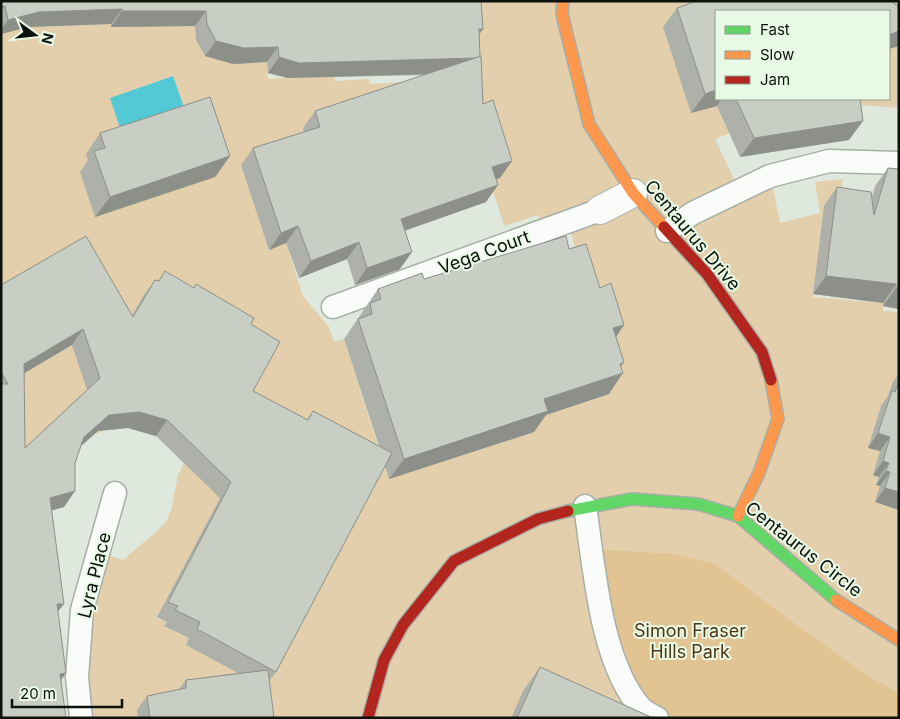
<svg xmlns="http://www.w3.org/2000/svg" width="900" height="719" viewBox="0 0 900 719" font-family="Inter,sans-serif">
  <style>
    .green { fill: #e3cfac; fill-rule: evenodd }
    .forest { fill: #e2c492 }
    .water { fill: #52c9d5 }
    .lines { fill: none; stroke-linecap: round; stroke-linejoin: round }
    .lane-casing { stroke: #a8afa6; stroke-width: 25 }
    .street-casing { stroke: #a8afa6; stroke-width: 30 }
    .fast-casing { stroke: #a8afa6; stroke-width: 14 }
    .slow-casing { stroke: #a8afa6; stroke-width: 14 }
    .jam-casing { stroke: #a8afa6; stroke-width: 14 }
    .lane { stroke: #fafcfa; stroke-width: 22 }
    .street { stroke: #fafcfa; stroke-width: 28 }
    .fast { stroke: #63d668; stroke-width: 11 }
    .slow { stroke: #ff974d; stroke-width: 11 }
    .jam { stroke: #b3261e; stroke-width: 11 }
    .wall { fill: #adb1a9; fill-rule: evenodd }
    .shaded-wall { fill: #8d9089 }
    .building { fill: #c9cec4; stroke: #8d9089; fill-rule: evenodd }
    .labels { text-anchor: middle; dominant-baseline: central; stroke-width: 4; stroke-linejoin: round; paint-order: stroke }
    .street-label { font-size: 18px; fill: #0d130c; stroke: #e8f9e5 }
    .park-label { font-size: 18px; fill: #503714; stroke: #e8f9e5 }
  </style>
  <rect width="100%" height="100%" fill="#dee8dc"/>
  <path class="green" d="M470,1H899L898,108L860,105L730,133L715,139L739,190L669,231L771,178L780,223L820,213L815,182L843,179L839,208L824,206L813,297L883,303V311L899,312V693L870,677L642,709L523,692L511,718H262L138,710V718H81L98,552L123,560L158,530L167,520L171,510L178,475L184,463L173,407L95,434L79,404L29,472L1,387L115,320L1,295V34L29,27L111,24V27L167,26L194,12L196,40L205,56L236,61V64L267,62L268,79L335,76V81L369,79L370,84L437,80ZM716,11H889V99H716ZM308,146L500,177L490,181L504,226L538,215L546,230L568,222L579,263L533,432L473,452L466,429L381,455L344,339L334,342L329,327L303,296L286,243L269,250ZM225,489L231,669L186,645L189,638L165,626L167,622L157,617Z"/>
  <polygon class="forest" points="591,549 673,554 715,564 806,632 870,677 899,693 899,718 657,718 618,671"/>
  <polygon class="water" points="173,76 185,110 121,131 110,98"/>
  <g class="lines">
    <g class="lane-casing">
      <g id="lane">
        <polyline points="667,231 693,213 770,176 829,161 899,163"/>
        <polyline points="333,307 600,210"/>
        <path d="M585,506C594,565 600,662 641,708C645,712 652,715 657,718"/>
        <polyline points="81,718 77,677 82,610 115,493"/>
      </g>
    </g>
    <g class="street-casing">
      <polyline id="street" points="600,210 633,193"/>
    </g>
    <g class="fast-casing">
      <polyline id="fast" points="568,511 632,499 698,504 738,516 836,600"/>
    </g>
    <g class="slow-casing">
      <g id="slow">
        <polyline points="563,1 562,14 589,124 633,193 664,227"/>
        <polyline points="738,516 759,473 778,419 771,380"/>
        <polyline points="836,600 899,640"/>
      </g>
    </g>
    <g class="jam-casing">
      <g id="jam">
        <polyline points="664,227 707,274 762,352 771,380"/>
        <polyline points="368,718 384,660 403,625 454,561 538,519 568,511"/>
      </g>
    </g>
    <use href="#lane" class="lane"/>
    <use href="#street" class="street"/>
    <use href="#fast" class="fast"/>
    <use href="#slow" class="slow"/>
    <use href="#jam" class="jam"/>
  </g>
  <g class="wall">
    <polygon points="1,1 481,1 479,35 483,104 512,161 500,178 496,179 486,202 405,230 400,269 355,285 347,259 299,278 286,243 269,250 241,165 253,148 304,132 303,128 315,111 426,75 288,78 268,73 267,62 233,64 205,56 196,40 195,26 111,27 111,24 28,27 1,34"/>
    <polygon points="894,4 899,6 899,46 889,49 889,11 716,11 716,99 860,99 849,140 740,157 717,106 691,113 663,27 677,8"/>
    <polygon points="100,133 230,156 215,177 95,217 80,172 88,160 86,154"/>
    <polygon points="888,168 899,309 883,306 883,303 813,294 824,206 837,187 872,197 875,186"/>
    <path d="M569,249L616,337L624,362L621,366L609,394L546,415L534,432L389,479L385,466L276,672L269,681L274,718H138L137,710L147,696L179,689L186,680L238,673L186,645L189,638L164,626L167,622L157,617L220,498L156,436L128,428L98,431L81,446L75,463L64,507L52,510L58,612L1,718V285L132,315L144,295L155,280L158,281L165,271L251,324L253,391L307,420L313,411L379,446L344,339L378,289ZM72,345L87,390L25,448L24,373Z"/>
    <polygon points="899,373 899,510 875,502 880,486 876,485 879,477 873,475 880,451 868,448 881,406 888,396 893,382"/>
    <polygon points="540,667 653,718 511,718 523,691"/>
  </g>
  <g class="shaded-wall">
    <polygon points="5,6 1,11 1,7"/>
    <polygon points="122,9 111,24 28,27 1,34 1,29 8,20 39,12"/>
    <polygon points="122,11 206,11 195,26 111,27"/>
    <polygon points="479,29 483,29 472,45"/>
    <polygon points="899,31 899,46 889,49 889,35"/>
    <polygon points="216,41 278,47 267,62 233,64 205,56"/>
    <polygon points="279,57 480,58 469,73 288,78 268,73"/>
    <polygon points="716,90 716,99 721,99 717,106 691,113 705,94"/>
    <polygon points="863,121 849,140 740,157 754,138"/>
    <polygon points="230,156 215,177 95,217 110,197"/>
    <polygon points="512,161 500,178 480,184 492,167"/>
    <polygon points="498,185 486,202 390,236 401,219"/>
    <polygon points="298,226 286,243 269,250 281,233"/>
    <polygon points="359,242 347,259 299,278 311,261"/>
    <polygon points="412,252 400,269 355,285 367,268"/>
    <polygon points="826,276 896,284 883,303 813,294"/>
    <polygon points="896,288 899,288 899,309 883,306"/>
    <polygon points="624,325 610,346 613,328"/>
    <polygon points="83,329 72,345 13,380 24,364"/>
    <polygon points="624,362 614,377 623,373 609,394 546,415 534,432 389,479 404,459 544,399"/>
    <polygon points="139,412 167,420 156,436 128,428 98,431 73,453 84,437 109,415"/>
    <polygon points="878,433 890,437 880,451 868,448"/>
    <polygon points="883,461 889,463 879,477 873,475"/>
    <polygon points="886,471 890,472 880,486 876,485"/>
    <polygon points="885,488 899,492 899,510 875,502"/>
    <polygon points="75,491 64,507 39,514 50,498"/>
    <polygon points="57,604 64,604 52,619"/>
    <polygon points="66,673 55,689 60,674"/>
  </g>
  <g class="building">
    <polygon points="1,1 481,1 483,29 479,29 480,57 476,58 299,63 279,57 278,47 244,48 216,41 207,24 206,11 122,11 122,9 39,12 8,20 5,6 1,7"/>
    <polygon points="696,1 893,1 894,4 899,6 899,31 889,35 889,11 716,11 716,90 705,94 677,8"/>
    <polygon points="481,56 483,104 493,100 512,161 492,167 498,185 401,219 412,252 367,268 359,242 311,261 298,226 281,233 253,148 320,127 315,111"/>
    <polygon points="210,97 230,156 110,197 94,151 105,148 100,133"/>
    <polygon points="736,99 860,99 863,121 754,138"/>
    <polygon points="888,168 899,169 899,288 896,288 896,284 826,276 837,187 871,192 874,215"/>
    <path d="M86,236L133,317L155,280L159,281L165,271L194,288L196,284L254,318L251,324L280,342L253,391L308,420L313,411L392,453L276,672L197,629L200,622L175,610L178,606L168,602L231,482L167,420L139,412L109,415L84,437L75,463V491L50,498L64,604H57L66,673L60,674L66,718H1V384H8L1,372V285ZM83,329L100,378L25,448L24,364Z"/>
    <polygon points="566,236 569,249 586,244 600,288 611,283 624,325 613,328 624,362 620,364 623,373 544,399 548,411 404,459 358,319 372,314 370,303 381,299 378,289 422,273 424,279"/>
    <polygon points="899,381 899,492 885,488 890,472 886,471 889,463 883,461 890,437 878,433 892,391 895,392"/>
    <polygon points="540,667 653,718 517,718"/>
    <polygon points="268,670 274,718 150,718 147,696 186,688 186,680"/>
  </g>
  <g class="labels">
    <g class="street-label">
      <text transform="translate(693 235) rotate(50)">Centaurus Drive</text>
      <text transform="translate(484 252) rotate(-20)">Vega Court</text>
      <text transform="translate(804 549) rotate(38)">Centaurus Circle</text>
      <text transform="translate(94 575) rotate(-76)">Lyra Place</text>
    </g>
    <g class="park-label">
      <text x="690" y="630">Simon Fraser<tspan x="690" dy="21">Hills Park</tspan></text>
    </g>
  </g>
  <rect width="900" height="719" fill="none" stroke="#0d130c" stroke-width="5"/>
  <rect x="715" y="10" width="175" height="90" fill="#e8f9e5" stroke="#909d8e"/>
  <rect x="725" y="26" width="25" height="8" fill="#63d668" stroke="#909d8e"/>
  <text x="760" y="35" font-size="15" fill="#0d130c">Fast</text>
  <rect x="725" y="51" width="25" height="8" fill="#ff974d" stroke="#909d8e"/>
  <text x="760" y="60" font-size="15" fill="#0d130c">Slow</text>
  <rect x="725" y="76" width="25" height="8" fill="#b3261e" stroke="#909d8e"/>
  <text x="760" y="85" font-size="15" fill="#0d130c">Jam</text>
  <g transform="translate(35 35) rotate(105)" stroke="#e8f9e5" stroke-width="4" paint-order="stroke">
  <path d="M0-4L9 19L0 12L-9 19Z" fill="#0d130c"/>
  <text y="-8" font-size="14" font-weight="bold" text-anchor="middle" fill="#0d130c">N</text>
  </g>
  <path d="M12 699v8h110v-8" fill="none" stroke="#0d130c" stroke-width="2.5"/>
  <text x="20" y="699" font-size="15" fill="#0d130c" stroke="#e8f9e5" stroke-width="4" paint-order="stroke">20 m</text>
</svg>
